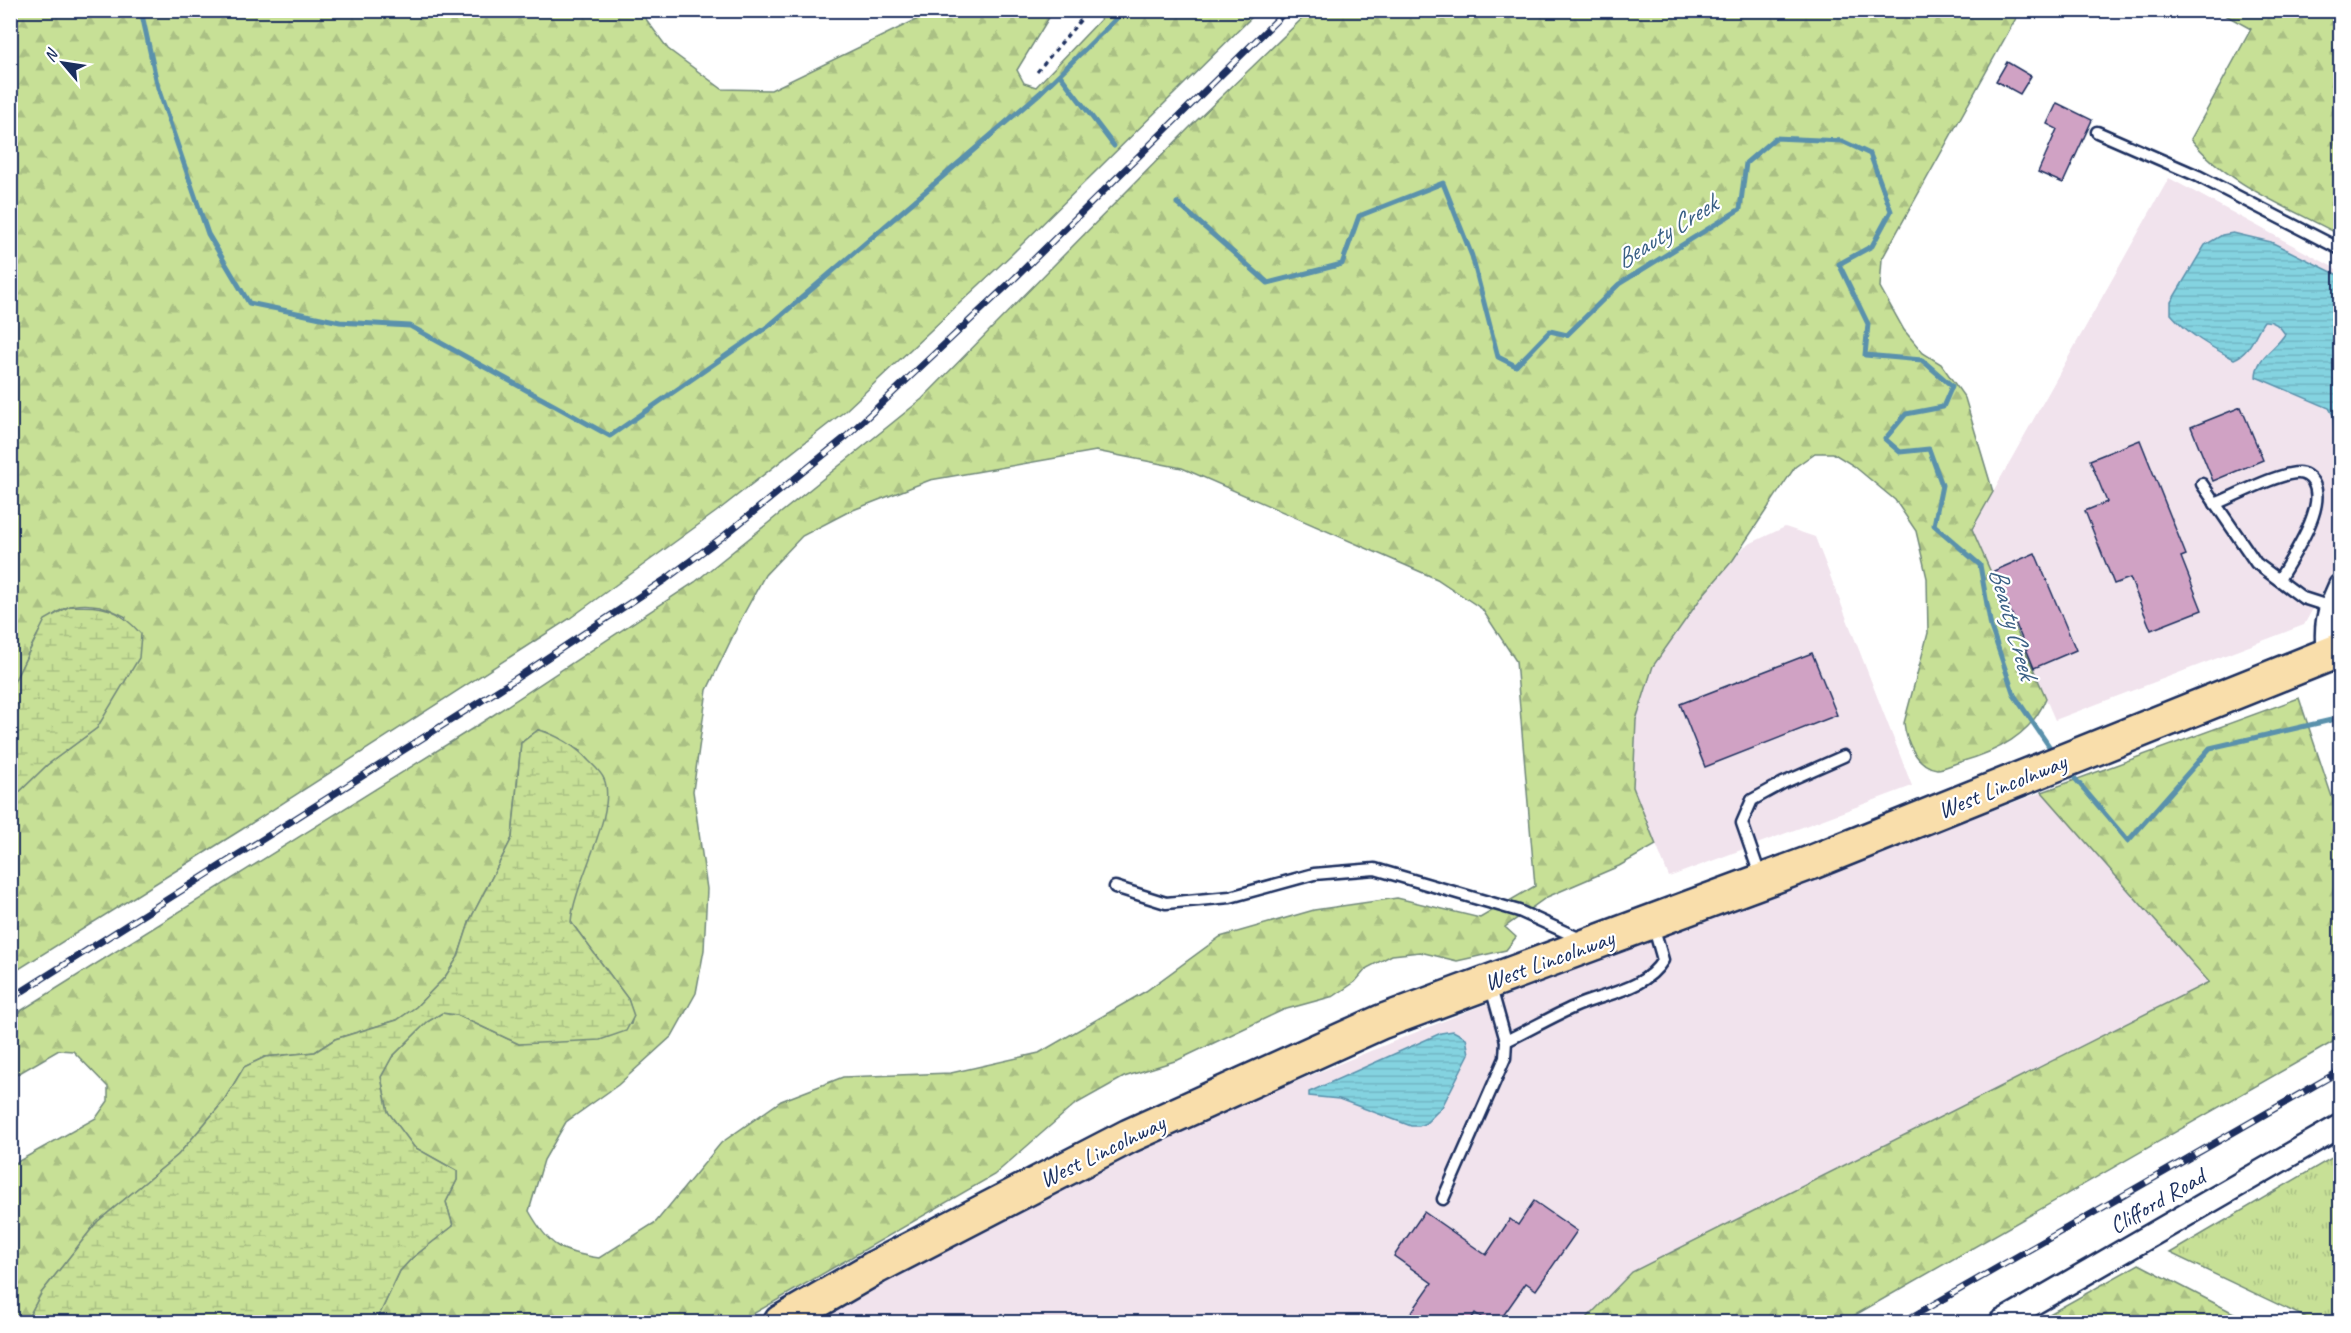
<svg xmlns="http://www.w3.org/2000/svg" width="2351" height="1333" viewBox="0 0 2351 1333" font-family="Caveat,sans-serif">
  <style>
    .built { fill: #f1e3ed }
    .grass { fill: url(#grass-tufts); stroke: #71887a; stroke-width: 1.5 }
    .forest { fill: url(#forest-firs); stroke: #71887a; stroke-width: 1.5; fill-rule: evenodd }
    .wetland { fill: url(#wetland-marsh); stroke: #71887a; stroke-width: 1.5 }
    .water { fill: url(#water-rules); stroke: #5a91ac; stroke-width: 1.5 }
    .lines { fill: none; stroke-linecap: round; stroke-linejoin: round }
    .stream { stroke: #5a91ac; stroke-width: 5 }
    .building { fill: #d0a2c4; stroke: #1b2f5e; stroke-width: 1.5 }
    .lane-casing { stroke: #1b2f5e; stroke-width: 15 }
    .street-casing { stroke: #1b2f5e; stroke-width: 27 }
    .primary-casing { stroke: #1b2f5e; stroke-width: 38 }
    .path { stroke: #1b2f5e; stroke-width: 3; stroke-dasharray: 4.5 4.5; stroke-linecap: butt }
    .lane { stroke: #fff; stroke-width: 10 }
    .street { stroke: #fff; stroke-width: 22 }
    .primary { stroke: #f9deab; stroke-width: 33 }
    .rail-casing { stroke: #1b2f5e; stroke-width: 7 }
    .rail { stroke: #fff; stroke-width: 4.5; stroke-dasharray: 14; stroke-linecap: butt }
    .labels { text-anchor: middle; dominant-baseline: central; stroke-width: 4.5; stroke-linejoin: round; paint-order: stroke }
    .street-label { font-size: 24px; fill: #1b2f5e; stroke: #fff }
    .water-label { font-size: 26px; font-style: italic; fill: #3a6085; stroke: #fff }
  </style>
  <defs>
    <pattern id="grass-tufts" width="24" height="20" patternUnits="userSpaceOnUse" patternTransform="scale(1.5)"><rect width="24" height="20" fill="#c7e096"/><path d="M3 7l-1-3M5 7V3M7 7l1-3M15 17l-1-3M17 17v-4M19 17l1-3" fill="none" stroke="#aac084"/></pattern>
    <pattern id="forest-firs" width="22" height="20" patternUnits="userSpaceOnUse" patternTransform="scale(1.5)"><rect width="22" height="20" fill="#c7e096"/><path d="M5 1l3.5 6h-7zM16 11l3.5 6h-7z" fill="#aac084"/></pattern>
    <pattern id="wetland-marsh" width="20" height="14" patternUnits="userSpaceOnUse" patternTransform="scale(1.5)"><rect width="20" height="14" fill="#c7e096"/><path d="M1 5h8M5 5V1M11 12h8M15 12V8" fill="none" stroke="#aac084"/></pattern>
    <pattern id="water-rules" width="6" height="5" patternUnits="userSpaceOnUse" patternTransform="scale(1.5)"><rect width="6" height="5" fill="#84d3e0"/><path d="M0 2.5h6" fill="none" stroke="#71b5c3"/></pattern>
  </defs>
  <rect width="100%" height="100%" fill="#fff"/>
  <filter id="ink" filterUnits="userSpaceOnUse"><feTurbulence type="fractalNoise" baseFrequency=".0167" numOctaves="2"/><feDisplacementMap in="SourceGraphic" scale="12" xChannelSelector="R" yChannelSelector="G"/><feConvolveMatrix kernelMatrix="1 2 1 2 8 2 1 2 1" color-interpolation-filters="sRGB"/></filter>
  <g filter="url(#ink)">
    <g class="built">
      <polygon points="2169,178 2340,271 2340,559 2304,625 2055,720 1972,529"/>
      <polygon points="1785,527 1815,537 1912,786 1669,877 1633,787 1636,720 1653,666 1703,595 1745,546"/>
      <polygon points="2042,792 2209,982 1632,1272 1583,1322 822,1322 819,1319 1039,1199 1246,1102 1468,1011 1817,876"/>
    </g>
    <polygon class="grass" points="2340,1153 2340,1322 2315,1322 2170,1253"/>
    <g class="forest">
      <path d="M11,11H640L668,49L722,89L771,90L934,11H1053L1017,70L1024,83L1036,87L1102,18L1105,11H1258L1012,254L845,411L716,512L569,619L241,830L11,974V800L47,765L97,728L126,617C118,613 108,608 100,606C40,594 34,650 11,688Z"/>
      <path d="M1310,11H2020L1882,259L1880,287L1904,330L1923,353L1941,364L1965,398L1993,492L1972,529L2046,698C2032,735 1996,752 1960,762C1953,764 1944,769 1937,769C1917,767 1906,741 1904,723L1928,633L1927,578L1916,531L1895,500L1854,466L1833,453H1815L1795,467L1733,560L1703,595L1653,666L1636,720L1633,787L1656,845L1619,866L1547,897L1505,927L1516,937L1506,950L1457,961L1420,952L1392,955L1367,968L1355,982L1334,996L1283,1010L1178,1060L1124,1077L1074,1105L994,1175L739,1322H557L553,1320L524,1318L513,1322H376L400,1271L412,1258L453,1226L446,1202L457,1180V1171L414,1147L388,1112L381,1077L392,1057L427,1022L442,1013L457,1015L519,1044L631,1024L633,1016L628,999L571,922L581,751L546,732L538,730L521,743L512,838L470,920L458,957L445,977L416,1007L397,1020L335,1039L315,1052L265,1057L244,1067L223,1102L178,1155L97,1222L42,1292L26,1322H11L10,1166L96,1118L108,1101V1087L73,1051L59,1050L11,1078V1017L478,725L695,582L922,399L1194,123ZM1096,451L1182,468L1437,579L1482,609L1516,661L1535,886L1480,918L1397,898L1314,910L1220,937L1146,991L1039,1053L951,1073L843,1077L781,1101L721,1143L656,1222L599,1258C560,1251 550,1248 529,1211L544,1160L566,1122L618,1085L672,1036L696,993L704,950L707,889L693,791L707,690L742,617L765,575L802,536L848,512L930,480Z"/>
      <path d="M2218,11H2340V235C2290,208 2226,184 2191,139L2251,29Z"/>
      <polygon points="2299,698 2340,821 2340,1038 1843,1322 1583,1322 1632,1272 2209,982 2042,792"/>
      <polygon points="2139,1264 2251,1322 2035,1322"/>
    </g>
    <g class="wetland">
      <path d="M70,606C105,606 117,607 141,634L139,658L97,728L47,765L11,800V688L45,620Z"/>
      <path d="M538,730C556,734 577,747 589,761C594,766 601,772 604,779C618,812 574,882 571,922L628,999L634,1016L626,1031L600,1040L519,1044L457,1015L442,1013L427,1022L392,1057L381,1077L388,1112L414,1147L457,1171V1180L446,1202L453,1226L412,1258L400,1271L376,1322H26L42,1292L97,1222L178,1155L223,1102L244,1067L265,1057L315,1052L335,1039L397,1020L416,1007L445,977L458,957L470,920L512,838L521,743Z"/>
    </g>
    <g class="water">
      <path d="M2233,233L2271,242L2340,276V439L2334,432L2333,415L2329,408L2256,377C2256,357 2276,349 2285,334C2280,326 2274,320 2264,321C2254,335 2251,352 2234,359C2209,346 2189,335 2171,314V302L2205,245L2222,235Z"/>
      <polygon points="1453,1031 1466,1038 1469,1054 1442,1107 1426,1123 1419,1126 1411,1126 1339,1099 1309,1096 1309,1092 1441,1033"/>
    </g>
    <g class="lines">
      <g class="stream">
        <polyline points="141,10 158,88 208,234 249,303 340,322 410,326 610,436 770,325 1040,93 1118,17"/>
        <polyline points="1060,75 1114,146"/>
        <polyline points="1177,203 1268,283 1342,264 1359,216 1443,183 1472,256 1498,357 1516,366 1550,331 1567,335 1619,284 1740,209 1746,163 1775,138 1842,141 1870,154 1891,211 1872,246 1839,264 1868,324 1865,355 1922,360 1952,386 1943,407 1906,414 1885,439 1900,452 1929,449 1942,485 1934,525 1980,565 1991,627 2014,695 2051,749"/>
        <polyline points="2072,775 2128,841 2210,748 2340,718"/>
      </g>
    </g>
    <g class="building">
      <polygon points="2007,62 2031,76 2020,94 1996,81"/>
      <polygon points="2057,103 2092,120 2063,183 2038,172 2057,129 2047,124"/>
      <polygon points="2241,407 2263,460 2213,481 2191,427"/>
      <polygon points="2140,440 2186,555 2181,557 2202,610 2151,630 2130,578 2114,584 2085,511 2107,502 2090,460"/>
      <polygon points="2035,553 2076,650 2034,668 1994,571"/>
      <polygon points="1812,653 1837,715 1705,767 1680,704"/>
      <polygon points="1534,1201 1577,1231 1536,1290 1526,1283 1498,1323 1489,1323 1475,1313 1469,1323 1404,1323 1432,1283 1394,1256 1424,1212 1486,1255 1510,1219 1518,1225"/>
    </g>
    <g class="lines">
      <g class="lane-casing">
        <g id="lane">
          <polyline points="2097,132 2198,176 2340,249"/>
          <polyline points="2202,484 2256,563 2303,598 2331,607"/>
          <path d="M2215,504C2235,496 2278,473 2298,473C2304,473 2310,477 2313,482C2328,507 2291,558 2279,580"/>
          <polyline points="1761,878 1742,823 1752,800 1783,783 1844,756"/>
          <polyline points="1115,887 1166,903 1230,897 1314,874 1375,869 1519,911 1583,940"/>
          <path d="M1506,1041C1529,1030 1551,1017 1574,1007C1605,993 1644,991 1663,960L1653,925"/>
          <polyline points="1443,1199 1505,1058 1506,1041 1490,984"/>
        </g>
      </g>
      <g class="street-casing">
        <g id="street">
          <path d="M2328,656C2325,626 2327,614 2340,586"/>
          <polyline points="2001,1322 2340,1126"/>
        </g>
      </g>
      <g class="primary-casing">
        <polyline id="primary" points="781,1322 876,1267 1129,1136 1381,1022 1810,863 2340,650"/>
      </g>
      <g class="path">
        <path d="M1124,10C1137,17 1144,17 1157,10"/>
        <polyline points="1037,72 1089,10"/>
      </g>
      <use href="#lane" class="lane"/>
      <use href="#street" class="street"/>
      <use href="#primary" class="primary"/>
      <g class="rail-casing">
        <g id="rail">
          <polyline points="10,999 500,689 666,579 725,535 847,436 1015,278 1287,10"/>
          <polyline points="1903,1322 2340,1071"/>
        </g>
      </g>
      <use href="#rail" class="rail"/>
    </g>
  </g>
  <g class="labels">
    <g class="street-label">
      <text transform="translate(2002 786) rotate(-22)">West Lincolnway</text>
      <text transform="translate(1549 960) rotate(-20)">West Lincolnway</text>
      <text transform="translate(1102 1151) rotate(-26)">West Lincolnway</text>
      <text transform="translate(2157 1201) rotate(-30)">Clifford Road</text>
    </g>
    <g class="water-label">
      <text transform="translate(1666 232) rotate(-32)">Beauty Creek</text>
      <text transform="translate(2013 623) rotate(74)">Beauty Creek</text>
    </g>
  </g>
  <rect width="2351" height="1333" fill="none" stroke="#fff" stroke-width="36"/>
  <rect x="18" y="18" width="2315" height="1297" fill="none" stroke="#1b2f5e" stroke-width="2" filter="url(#ink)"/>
  <g transform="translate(63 63) rotate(299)" stroke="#ffffff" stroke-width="4.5" paint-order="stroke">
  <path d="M0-4.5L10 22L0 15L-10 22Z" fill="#1b2f5e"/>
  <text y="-9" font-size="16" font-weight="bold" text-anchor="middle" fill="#1b2f5e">N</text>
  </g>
</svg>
